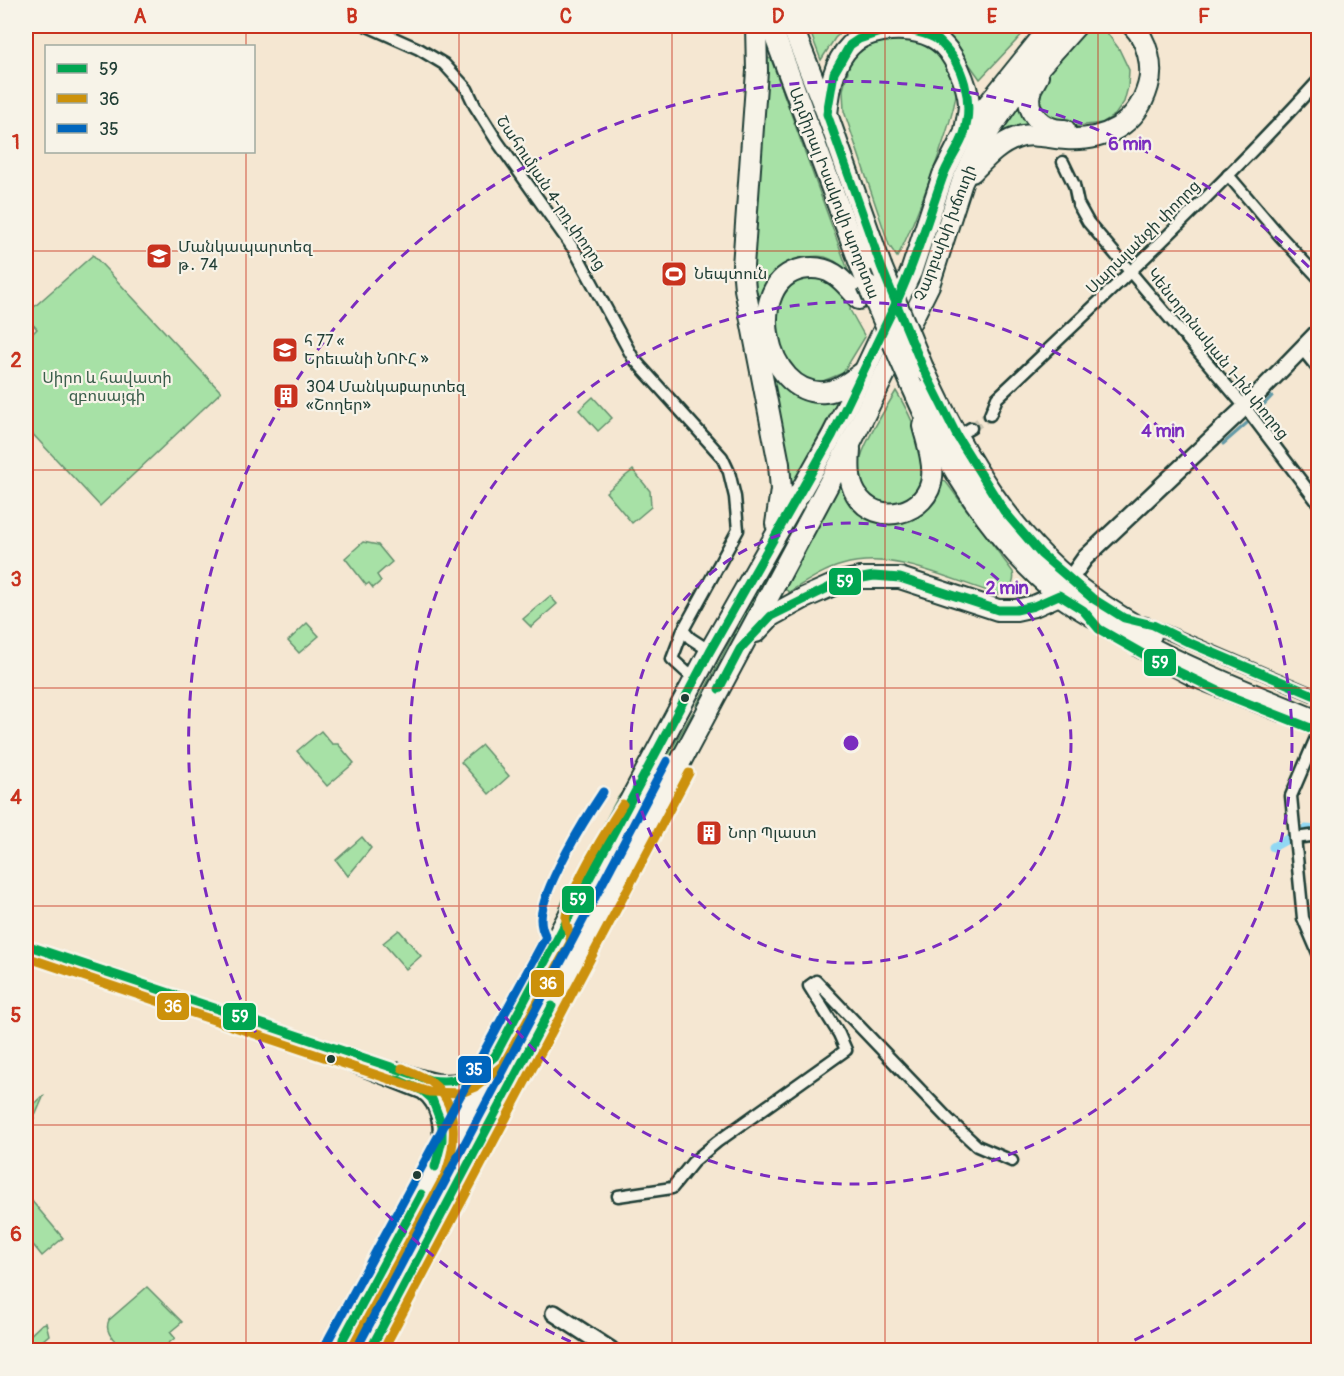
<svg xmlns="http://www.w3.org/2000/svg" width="1344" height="1376" viewBox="0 0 1344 1376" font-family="Pangolin,'Noto Sans Armenian',sans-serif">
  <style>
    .green { fill: #a7e1a6; stroke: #638f6d; stroke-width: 1.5 }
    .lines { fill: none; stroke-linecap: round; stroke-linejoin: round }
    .stream { stroke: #639aa7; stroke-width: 3 }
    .canal { stroke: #91d8f3; stroke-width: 9 }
    .street-tunnel { stroke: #cac5b2; stroke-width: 10; stroke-dasharray: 10 5; stroke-linecap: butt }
    .street-casing { stroke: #1f3d34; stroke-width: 15 }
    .secondary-casing { stroke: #1f3d34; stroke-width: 20 }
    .highway-casing { stroke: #1f3d34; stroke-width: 24 }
    .street { stroke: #f7f3e8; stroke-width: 10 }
    .secondary { stroke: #f7f3e8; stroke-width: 15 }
    .highway { stroke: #f7f3e8; stroke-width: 20 }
    .highway-bridge-casing { stroke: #1f3d34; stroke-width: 24; stroke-linecap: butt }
    .highway-bridge { stroke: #f7f3e8; stroke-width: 20 }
    .bus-1-casing { stroke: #f7f3e8; stroke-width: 14 }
    .bus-2-casing { stroke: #f7f3e8; stroke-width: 14 }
    .bus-3-casing { stroke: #f7f3e8; stroke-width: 14 }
    .bus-1 { stroke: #00a651; stroke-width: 9 }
    .bus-2 { stroke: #cc910a; stroke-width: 9 }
    .bus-3 { stroke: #0065bd; stroke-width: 9 }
    .grid { fill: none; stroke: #c8321e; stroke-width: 1.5; stroke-opacity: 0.55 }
    .ring { fill: none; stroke: #7b2cbf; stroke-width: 3; stroke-dasharray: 10 8 }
    .bus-dot { fill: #1f3d34; stroke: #f7f3e8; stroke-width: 2 }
    .labels { text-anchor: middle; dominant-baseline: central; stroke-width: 4.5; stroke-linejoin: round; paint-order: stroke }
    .street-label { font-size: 16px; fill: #1f3d34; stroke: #f7f3e8 }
    .poi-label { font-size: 16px; fill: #1f3d34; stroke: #f7f3e8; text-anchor: start }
    .park-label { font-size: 16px; fill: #3a5e4b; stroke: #f7f3e8 }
    .centre { fill: #7b2cbf; stroke: #f7f3e8; stroke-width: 3 }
    .ring-label { font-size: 18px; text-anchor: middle; font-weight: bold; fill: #7b2cbf; stroke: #f7f3e8; stroke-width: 4.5; stroke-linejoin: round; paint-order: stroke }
    .line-badge { stroke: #f7f3e8; stroke-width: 2 }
    .badge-label { font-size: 16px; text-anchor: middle; font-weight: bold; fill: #fff }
    .neatline { fill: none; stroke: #c8321e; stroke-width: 2 }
    .grid-label { font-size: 20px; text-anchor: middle; font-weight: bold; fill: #c8321e }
  </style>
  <rect width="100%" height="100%" fill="#f5e7d2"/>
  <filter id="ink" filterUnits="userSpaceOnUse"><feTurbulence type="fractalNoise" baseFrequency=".0167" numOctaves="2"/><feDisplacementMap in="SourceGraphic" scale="12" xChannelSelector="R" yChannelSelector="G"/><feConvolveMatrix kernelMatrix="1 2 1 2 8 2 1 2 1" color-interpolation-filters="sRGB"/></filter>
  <g filter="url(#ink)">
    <g class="green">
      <polygon points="808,26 848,26 835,38 821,60"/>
      <polygon points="922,26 1030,26 980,79 957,47"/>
      <polygon points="1086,26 1102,26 1119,49 1129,70 1128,87 1124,102 1115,115 1102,123 1061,128 1037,115 1035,88 1043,69"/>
      <path d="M903,35C926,45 948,56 956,83C962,103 910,236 897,257L889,245L844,111L843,90L848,71L844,68C861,44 875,41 903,35Z"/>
      <path d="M768,58L771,59L849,273C842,266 834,259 825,257C805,253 774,267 765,287C762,296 763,310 763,320L757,310L752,270L765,59Z"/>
      <polygon points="1033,80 1044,128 994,147 1000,132"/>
      <polygon points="93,255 221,392 100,506 26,427 26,340 37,329 26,317 26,314"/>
      <path d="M805,275L826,276L852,302L850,310L865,337L843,373L818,383C807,380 797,375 789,367C785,363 783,355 781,350C771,320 776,292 805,275Z"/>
      <polygon points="774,371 840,396 792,486 789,485 770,373"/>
      <path d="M896,391C910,414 930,454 922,482C914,515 852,513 859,465C862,445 885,410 896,391Z"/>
      <polygon points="593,397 612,418 598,431 579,410"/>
      <polygon points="836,444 839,446 701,710 696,706 796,515"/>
      <polygon points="633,470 650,491 651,507 632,523 606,492"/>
      <path d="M842,478L886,518L940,479L946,482L1013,572C1016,584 1008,592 997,594C947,579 895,550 842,565C823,570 806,582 789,592L785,589Z"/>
      <polygon points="363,542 378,545 392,562 377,575 381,581 373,588 369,583 366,585 345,558"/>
      <polygon points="550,596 557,604 531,627 523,619"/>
      <polygon points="307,623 319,636 299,653 288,641"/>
      <polygon points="693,712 699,715 642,820 636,817 635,812"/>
      <polygon points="321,731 332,744 338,744 354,763 327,786 297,751"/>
      <polygon points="482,745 509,776 489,794 461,762"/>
      <polygon points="629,783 561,917 559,910 563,900 617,799"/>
      <polygon points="626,830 631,834 613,868 600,902 531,1030 521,1025"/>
      <polygon points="362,837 371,848 348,876 336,860"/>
      <polygon points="399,930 421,956 406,969 383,943"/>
      <polygon points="518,1031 527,1036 500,1087 496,1088 491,1082"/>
      <path d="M430,1085C445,1090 456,1093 470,1085L449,1122C447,1107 440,1099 428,1092Z"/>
      <polygon points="44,1095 26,1137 26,1112"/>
      <polygon points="471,1124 477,1130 423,1232 413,1227 467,1125"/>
      <polygon points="31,1200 63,1238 42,1256 26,1236 26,1205"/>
      <polygon points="411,1231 420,1236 359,1350 348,1350"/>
      <path d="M147,1287L182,1322L170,1332L175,1338L160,1350H124C116,1341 103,1333 109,1320Z"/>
      <polygon points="46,1323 49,1335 31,1350 26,1350 26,1339 42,1324"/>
    </g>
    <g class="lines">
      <g class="stream">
        <polyline points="1255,414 1272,396"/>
        <polyline points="1223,444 1247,423"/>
        <polyline points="1296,465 1315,491"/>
      </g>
      <g class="canal">
        <polyline points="1306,829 1318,830"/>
        <polyline points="1273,847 1291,837"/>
      </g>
      <polyline class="street-tunnel" points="971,428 990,415"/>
      <g class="street-casing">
        <g id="street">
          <polyline points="367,26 419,49 444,64 467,89 475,106 497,141 575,251 633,358 722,457 729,472 735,497 738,530 683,630 690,638 710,651"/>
          <polyline points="1063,162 1074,185 1078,204 1088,222 1245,407 1318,503"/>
          <polyline points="1228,175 1280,236 1318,277"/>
          <polyline points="1302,349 1318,369"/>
          <path d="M990,415L997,398C1106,295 1217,192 1318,81"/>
          <polyline points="957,436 971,428"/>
          <polyline points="1145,623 1318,697"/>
          <polyline points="683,630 672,659 695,680"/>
          <polyline points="1138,651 1192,680 1279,715"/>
          <polyline points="1318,733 1291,796 1303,918 1318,953"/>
          <polyline points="1295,838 1318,835"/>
          <polyline points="618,1196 672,1188 693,1162 717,1142 846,1050 839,1034 809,986 816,981 949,1120 977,1146 1012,1161"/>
        </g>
      </g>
      <g class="secondary-casing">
        <g id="secondary">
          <polyline points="1070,579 1085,558 1245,407 1318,332"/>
          <path d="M26,951L339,1058L423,1091C442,1104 444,1132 439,1152"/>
          <path d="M400,1071C420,1078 448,1090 469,1077C476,1074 482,1067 488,1062"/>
          <polyline points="554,1313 611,1350"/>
        </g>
      </g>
      <g class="highway-casing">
        <g id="highway">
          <polyline points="756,26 757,71 743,266 745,289 779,464 781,490 776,524"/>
          <polyline points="771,26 868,285"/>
          <polyline points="792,26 827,114 881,266"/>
          <path d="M1038,76C1036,80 1033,85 1031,89C1023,112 1043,131 1065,130"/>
          <path d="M827,114C830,90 832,64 850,46C858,37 872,33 883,31C900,28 922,30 937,40C953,50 968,85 969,104C969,113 966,123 965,131"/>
          <path d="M972,172C985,159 998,144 1016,138C1031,132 1050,138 1066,139C1105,141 1137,125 1148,86C1154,67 1147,40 1133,26"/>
          <path d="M859,299C842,279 830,264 802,269C743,281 764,397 825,392C839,391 851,381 862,373"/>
          <path d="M923,368C962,454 1014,543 1093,598C1111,612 1132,623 1151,635"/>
          <path d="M912,386C943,460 994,542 1057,593C1077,609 1101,621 1123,633C1186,668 1252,694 1318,721"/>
          <path d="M850,449C849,463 848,481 856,494C876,528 929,514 932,477C934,461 927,442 923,426"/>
          <polyline points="756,632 771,616 804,598 840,582 860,578 900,578 998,610 1016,610 1034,606 1059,595 1065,586"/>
          <polyline points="337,1350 710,651 832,436 864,372 911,272 943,175 964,134 1051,26"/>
          <polyline points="370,1350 591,933 621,873 851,442 929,285 962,182 982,141 1011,99 1076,26"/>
        </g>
      </g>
      <use href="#street" class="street"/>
      <use href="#secondary" class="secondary"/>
      <use href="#highway" class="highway"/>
      <g class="highway-bridge-casing">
        <g id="highway-bridge">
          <polyline points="881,266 923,368"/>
          <polyline points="868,285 912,386"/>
        </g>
      </g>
      <use href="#highway-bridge" class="highway-bridge"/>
      <g class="bus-1-casing">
        <g id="bus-1">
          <path d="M905,29C915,32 931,34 939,41C964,64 974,101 964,134C959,149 947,163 942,179C927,221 915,263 896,303L881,266L827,114L834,73L850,45L859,39L880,32Z"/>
          <polyline points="896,303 923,368 957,436 1004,511 1041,554 1092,598 1124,618 1153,625 1190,643 1318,697"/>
          <polyline points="719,689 740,649 771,616 840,582 874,576 900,578 998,610 1016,610 1034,606 1059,595 1083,610 1099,629 1150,658 1227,695 1318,731"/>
          <path d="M26,945L430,1080C462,1084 472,1076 495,1056L710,651L832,436L896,303"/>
          <polyline points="396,1079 423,1091 432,1099 442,1125 442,1140 435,1167"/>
          <polyline points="341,1350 343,1339 421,1194"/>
          <polyline points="370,1350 552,1006"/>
        </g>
      </g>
      <g class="bus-2-casing">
        <g id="bus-2">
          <path d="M26,957L407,1085L429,1092L461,1093L476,1087L503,1065L570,943C572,933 564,926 566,916C572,884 605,833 623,804"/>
          <path d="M353,1350L354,1343L446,1173C456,1143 460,1104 431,1082C423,1076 412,1072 402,1068"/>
          <polyline points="383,1350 689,773"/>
        </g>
      </g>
      <g class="bus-3-casing">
        <g id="bus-3">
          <path d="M326,1344L546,937C543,932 541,926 541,919C542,888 585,819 603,792"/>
          <polyline points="359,1344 667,761"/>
        </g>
      </g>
      <use href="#bus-1" class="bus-1"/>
      <use href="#bus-2" class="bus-2"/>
      <use href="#bus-3" class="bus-3"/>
    </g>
  </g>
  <path class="grid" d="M246,26V46M459,26V1350M672,26V1350M885,26V1350M1098,26V1350M246,152V1350M26,251H1318M26,470H1318M26,688H1318M26,906H1318M26,1125H1318"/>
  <g class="ring">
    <circle cx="851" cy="743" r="220"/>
    <circle cx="851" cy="743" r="441"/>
    <path d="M1318 1210A661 661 0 0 1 1115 1349M587 1349A661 661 0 1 1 1318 276"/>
  </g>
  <defs>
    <g id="school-square" transform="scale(1.35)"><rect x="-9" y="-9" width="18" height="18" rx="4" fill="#c8321e" stroke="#f7f3e8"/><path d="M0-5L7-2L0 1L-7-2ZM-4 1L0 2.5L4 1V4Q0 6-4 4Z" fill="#fff"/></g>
    <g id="stadium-square" transform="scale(1.35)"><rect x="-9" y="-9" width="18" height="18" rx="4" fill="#c8321e" stroke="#f7f3e8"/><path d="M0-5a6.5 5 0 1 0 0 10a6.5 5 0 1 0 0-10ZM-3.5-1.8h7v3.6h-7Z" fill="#fff"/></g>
    <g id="building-square" transform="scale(1.35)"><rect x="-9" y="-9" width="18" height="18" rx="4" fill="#c8321e" stroke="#f7f3e8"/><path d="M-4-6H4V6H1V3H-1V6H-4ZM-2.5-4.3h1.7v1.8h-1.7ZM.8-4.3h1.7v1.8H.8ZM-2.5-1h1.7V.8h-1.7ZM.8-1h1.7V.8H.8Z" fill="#fff"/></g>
  </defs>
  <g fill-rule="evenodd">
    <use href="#school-square" x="159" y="256"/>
    <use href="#stadium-square" x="674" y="274"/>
    <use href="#school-square" x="285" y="350"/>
    <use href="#building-square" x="286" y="396"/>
    <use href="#building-square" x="709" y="833"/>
  </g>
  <g class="bus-dot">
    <circle cx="685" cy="698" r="5"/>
    <circle cx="331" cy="1059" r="5"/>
    <circle cx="417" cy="1175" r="5"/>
  </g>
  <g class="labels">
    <g class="street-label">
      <text transform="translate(551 193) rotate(56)">Շահումյան 4-րդ փողոց</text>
      <text transform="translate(834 193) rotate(69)">Ադմիրալ Իսակովի պողոտա</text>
      <text transform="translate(945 233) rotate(-69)">Չարբախի խճուղի</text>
      <text transform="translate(1143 237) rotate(-45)">Սարալանջի փողոց</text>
      <text transform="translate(1218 354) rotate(51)">Կենտրոնական 1-ին փողոց</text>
    </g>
    <g class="poi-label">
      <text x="178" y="247">Մանկապարտեզ<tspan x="178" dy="18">թ․ 74</tspan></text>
      <text x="694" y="274">Նեպտուն</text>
      <text x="304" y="341">հ 77 «<tspan x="304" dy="18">Երեւանի ՆՈՒՀ »</tspan></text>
      <text x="306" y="387">304 Մանկաpարտեզ<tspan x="306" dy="18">«Շողեր»</tspan></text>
      <text x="728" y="833">Նոր Պլաստ</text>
    </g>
    <g class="park-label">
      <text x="107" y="378">Սիրո և հավատի<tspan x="107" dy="18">զբոսայգի</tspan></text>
    </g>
  </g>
  <circle cx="851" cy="743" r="9" class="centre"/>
  <g class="ring-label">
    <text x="1130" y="150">6 min</text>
    <text x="1163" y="437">4 min</text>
    <text x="1007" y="594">2 min</text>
  </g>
  <g class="line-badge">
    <rect x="828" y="567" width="34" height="29" rx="6" fill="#00a651"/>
    <rect x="1143" y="648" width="34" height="29" rx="6" fill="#00a651"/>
    <rect x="561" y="885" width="34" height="29" rx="6" fill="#00a651"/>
    <rect x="530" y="969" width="35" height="29" rx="6" fill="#cc910a"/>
    <rect x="156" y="992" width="34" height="29" rx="6" fill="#cc910a"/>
    <rect x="222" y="1002" width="35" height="29" rx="6" fill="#00a651"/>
    <rect x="457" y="1055" width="35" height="29" rx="6" fill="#0065bd"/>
  </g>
  <g class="badge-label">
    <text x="845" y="587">59</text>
    <text x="1160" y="668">59</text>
    <text x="578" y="905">59</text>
    <text x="548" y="989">36</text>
    <text x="173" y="1012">36</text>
    <text x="240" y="1022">59</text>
    <text x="474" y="1075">35</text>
  </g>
  <rect width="1344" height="1376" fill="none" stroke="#f7f3e8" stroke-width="66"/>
  <rect x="45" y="45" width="210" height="108" fill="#f7f3e8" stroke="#a1aaa0" stroke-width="1.5"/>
  <rect x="57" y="64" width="30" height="9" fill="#00a651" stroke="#a1aaa0" stroke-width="1.5"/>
  <text x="99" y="75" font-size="18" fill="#1f3d34">59</text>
  <rect x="57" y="94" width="30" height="9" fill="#cc910a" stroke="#a1aaa0" stroke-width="1.5"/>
  <text x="99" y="105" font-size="18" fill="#1f3d34">36</text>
  <rect x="57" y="124" width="30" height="9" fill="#0065bd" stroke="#a1aaa0" stroke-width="1.5"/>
  <text x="99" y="135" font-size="18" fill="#1f3d34">35</text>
  <rect x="33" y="33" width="1278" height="1310" class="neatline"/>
  <g class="grid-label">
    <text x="140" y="23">A</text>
    <text x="352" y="23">B</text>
    <text x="566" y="23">C</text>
    <text x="778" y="23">D</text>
    <text x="992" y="23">E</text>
    <text x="1204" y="23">F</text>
    <text x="16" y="149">1</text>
    <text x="16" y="367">2</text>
    <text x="16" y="586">3</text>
    <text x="16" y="804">4</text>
    <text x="16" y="1022">5</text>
    <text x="16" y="1241">6</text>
  </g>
</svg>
